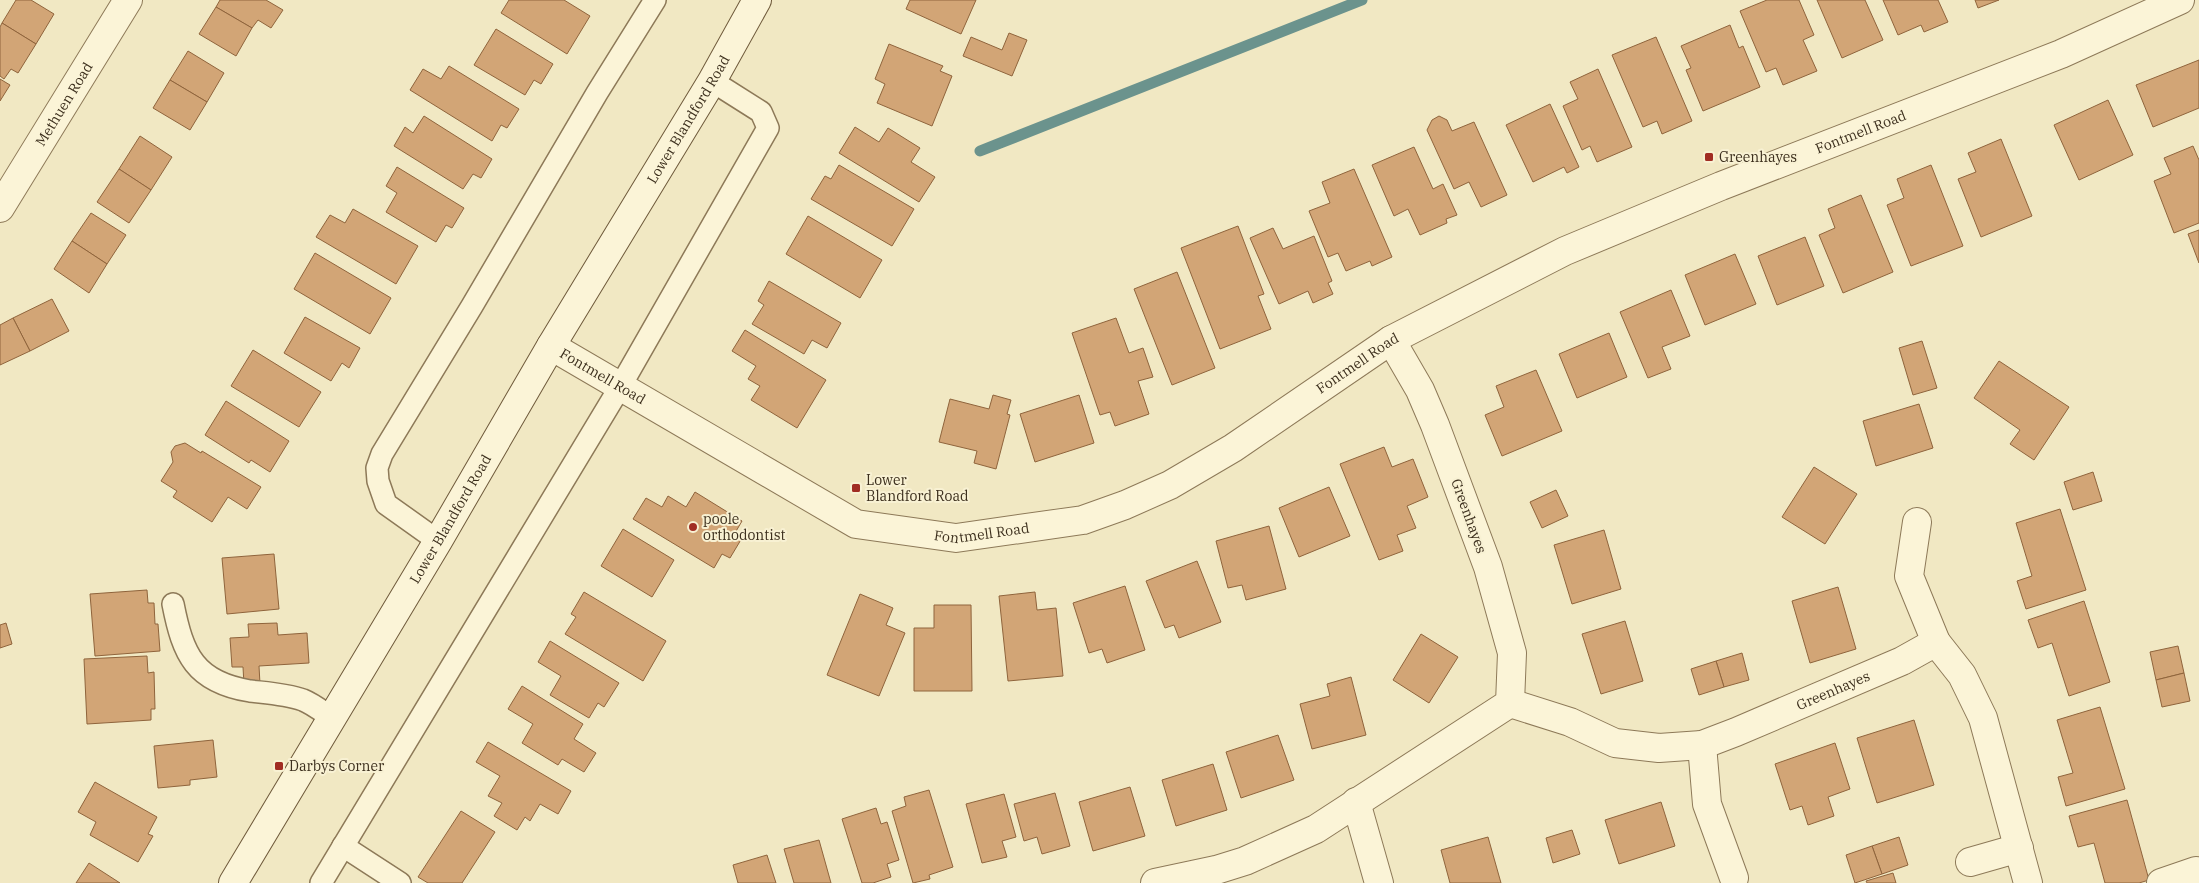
<svg xmlns="http://www.w3.org/2000/svg" width="2199" height="883" viewBox="0 0 2199 883" font-family="'IBM Plex Serif',serif">
  <style>
    .lines { fill: none; stroke-linecap: round; stroke-linejoin: round }
    .stream { stroke: #6b938d; stroke-width: 11 }
    .building { fill: #d2a576; stroke: #8f643c }
    .service-casing { stroke: #8d7958; stroke-width: 24 }
    .minor-casing { stroke: #8d7958; stroke-width: 30 }
    .secondary-casing { stroke: #6f5a3b; stroke-width: 30 }
    .service { stroke: #fbf4d7; stroke-width: 21 }
    .minor { stroke: #fbf4d7; stroke-width: 28 }
    .secondary { stroke: #fbf4d7; stroke-width: 28 }
    .poi-dot { fill: #a12d23; stroke: #f8f1d3; stroke-width: 2 }
    .labels { text-anchor: middle; dominant-baseline: central; stroke-width: 4; stroke-linejoin: round; paint-order: stroke }
    .street-label { font-size: 14px; fill: #3c2f1d; stroke: #f8f1d3 }
    .poi-label { font-size: 14px; fill: #3c2f1d; stroke: #f8f1d3; text-anchor: start }
  </style>
  <rect width="100%" height="100%" fill="#f1e8c3"/>
  <g class="lines">
    <polyline class="stream" points="980,151 1362,0"/>
  </g>
  <g class="building">
    <polygon points="16,0 31,0 54,14 36,44 2,23"/>
    <polygon points="220,0 266,0 283,10 271,28 258,20 252,28 216,7"/>
    <polygon points="509,0 564,0 590,16 567,54 501,13"/>
    <polygon points="910,0 976,0 961,34 906,9"/>
    <polygon points="1767,0 1799,0 1814,35 1803,40 1817,71 1783,85 1776,68 1766,72 1740,11"/>
    <polygon points="1817,0 1865,0 1883,40 1842,58"/>
    <polygon points="1883,0 1938,0 1948,22 1924,32 1921,25 1898,35"/>
    <polygon points="1975,0 1999,0 1978,8"/>
    <polygon points="216,7 252,28 236,56 199,34"/>
    <polygon points="2,23 36,44 18,73 11,69 4,79 0,76 0,27"/>
    <polygon points="1730,25 1739,48 1743,46 1760,87 1703,111 1686,70 1691,68 1681,46"/>
    <polygon points="496,29 553,64 541,84 534,80 525,95 474,65"/>
    <polygon points="1009,33 1027,40 1012,76 963,56 971,37 1002,50"/>
    <polygon points="1656,37 1692,121 1662,134 1657,121 1643,127 1612,55"/>
    <polygon points="889,44 943,66 940,71 952,76 932,126 877,103 885,84 875,79"/>
    <polygon points="188,51 224,73 207,102 170,80"/>
    <polygon points="2199,60 2199,108 2153,127 2136,85"/>
    <polygon points="449,66 519,109 507,128 501,125 492,141 410,90 423,69 441,79"/>
    <polygon points="1598,69 1632,147 1597,162 1590,146 1582,150 1563,106 1578,99 1570,82"/>
    <polygon points="0,79 10,85 0,101"/>
    <polygon points="170,80 207,102 190,130 153,108"/>
    <polygon points="2108,100 2133,155 2079,180 2054,125"/>
    <polygon points="1550,104 1579,167 1567,173 1564,167 1533,182 1506,125"/>
    <polygon points="424,116 492,159 481,178 473,174 463,189 394,146 405,127 413,133"/>
    <polygon points="1439,116 1447,120 1452,131 1474,122 1507,195 1481,207 1469,182 1454,189 1427,130 1432,120"/>
    <polygon points="855,127 879,142 888,128 920,148 911,162 935,177 919,202 839,153"/>
    <polygon points="140,136 172,157 151,190 119,169"/>
    <polygon points="2001,139 2032,216 1981,237 1958,179 1976,172 1968,153"/>
    <polygon points="2193,146 2199,160 2199,223 2174,233 2154,181 2171,174 2164,158"/>
    <polygon points="1414,147 1433,189 1443,184 1457,215 1446,219 1447,223 1420,235 1408,209 1394,216 1372,165"/>
    <polygon points="839,165 914,209 892,246 811,199 825,176 831,179"/>
    <polygon points="1931,165 1963,246 1911,266 1887,205 1904,198 1897,179"/>
    <polygon points="397,167 464,208 452,228 446,225 436,242 386,212 397,193 386,186"/>
    <polygon points="119,169 151,190 129,223 97,202"/>
    <polygon points="1354,169 1392,257 1372,266 1370,261 1346,271 1338,253 1328,257 1309,211 1330,203 1322,182"/>
    <polygon points="1861,195 1893,272 1843,293 1819,235 1835,228 1828,209"/>
    <polygon points="353,209 418,246 396,284 316,237 330,215 345,223"/>
    <polygon points="91,213 126,235 107,264 72,241"/>
    <polygon points="808,216 882,260 860,298 786,254"/>
    <polygon points="1238,226 1264,294 1258,296 1271,329 1220,349 1181,248"/>
    <polygon points="1273,228 1283,249 1314,236 1332,281 1328,283 1333,294 1313,303 1308,291 1279,304 1250,238"/>
    <polygon points="2199,230 2199,263 2188,234"/>
    <polygon points="1805,237 1824,286 1777,305 1758,256"/>
    <polygon points="72,241 107,264 89,293 54,269"/>
    <polygon points="315,253 391,298 370,334 294,289"/>
    <polygon points="1735,254 1756,304 1705,325 1685,275"/>
    <polygon points="1177,272 1215,368 1172,385 1134,289"/>
    <polygon points="769,281 841,323 827,348 812,340 804,354 752,324 764,305 758,301"/>
    <polygon points="1671,290 1690,336 1662,347 1671,369 1648,378 1620,312"/>
    <polygon points="52,299 69,331 30,351 13,318"/>
    <polygon points="305,317 360,348 349,368 342,363 331,381 284,353"/>
    <polygon points="13,318 30,351 0,365 0,325"/>
    <polygon points="1116,318 1129,353 1143,348 1153,377 1138,381 1149,414 1115,426 1110,412 1100,415 1072,333"/>
    <polygon points="745,330 826,380 797,428 751,400 760,386 748,379 756,366 732,351"/>
    <polygon points="1609,333 1627,377 1577,398 1559,354"/>
    <polygon points="1922,341 1937,388 1913,395 1899,348"/>
    <polygon points="253,350 321,392 299,427 231,386"/>
    <polygon points="1999,361 2069,407 2034,460 2010,444 2020,430 1974,398"/>
    <polygon points="1536,370 1562,431 1502,456 1485,415 1504,407 1496,386"/>
    <polygon points="993,395 1011,400 1007,414 1010,415 996,469 974,463 977,451 939,442 950,399 989,409"/>
    <polygon points="1079,395 1094,443 1035,462 1020,414"/>
    <polygon points="226,401 289,441 270,472 251,460 249,463 205,435"/>
    <polygon points="1919,404 1933,448 1876,466 1863,421"/>
    <polygon points="185,443 201,453 202,451 261,487 247,509 228,497 212,522 173,497 177,491 161,481 173,462 171,452 175,446"/>
    <polygon points="1384,447 1392,467 1413,459 1428,497 1407,506 1416,528 1397,535 1403,551 1379,560 1340,464"/>
    <polygon points="1814,467 1857,494 1825,544 1782,517"/>
    <polygon points="2093,472 2102,501 2073,510 2064,482"/>
    <polygon points="1329,487 1350,536 1299,557 1279,508"/>
    <polygon points="1556,490 1568,516 1542,528 1530,502"/>
    <polygon points="695,492 742,521 735,533 742,538 730,558 722,554 714,568 633,519 646,498 662,507 668,496 686,507"/>
    <polygon points="2060,509 2086,590 2026,609 2017,581 2032,576 2016,523"/>
    <polygon points="1269,526 1286,589 1246,600 1242,585 1228,588 1216,541"/>
    <polygon points="623,529 674,560 652,597 601,566"/>
    <polygon points="1604,530 1621,589 1572,604 1554,545"/>
    <polygon points="274,554 279,609 227,614 222,558"/>
    <polygon points="1197,561 1221,622 1179,638 1174,625 1165,628 1146,581"/>
    <polygon points="1125,586 1145,650 1107,663 1102,649 1089,653 1073,603"/>
    <polygon points="1838,587 1856,649 1810,663 1792,601"/>
    <polygon points="147,590 148,603 154,603 155,624 158,624 160,651 95,656 90,594"/>
    <polygon points="584,592 666,641 643,681 565,634 576,617 571,614"/>
    <polygon points="1035,592 1037,610 1056,608 1063,676 1008,681 999,596"/>
    <polygon points="860,594 893,608 886,625 905,633 879,696 827,675"/>
    <polygon points="2084,601 2110,682 2069,696 2052,643 2038,648 2028,620"/>
    <polygon points="934,605 971,605 972,691 914,691 914,628 934,628"/>
    <polygon points="1625,621 1643,681 1601,694 1582,634"/>
    <polygon points="6,623 12,644 0,648 0,625"/>
    <polygon points="277,623 278,635 307,633 309,663 259,666 260,684 244,685 243,667 232,667 230,638 249,637 248,624"/>
    <polygon points="1421,634 1458,657 1429,703 1393,680"/>
    <polygon points="550,641 619,683 604,707 598,703 589,718 550,695 561,676 538,662"/>
    <polygon points="2178,646 2184,673 2156,680 2150,652"/>
    <polygon points="1742,653 1749,680 1724,687 1716,661"/>
    <polygon points="147,656 148,673 154,672 155,709 151,709 151,720 87,724 84,659"/>
    <polygon points="1716,661 1724,687 1699,695 1691,669"/>
    <polygon points="2184,673 2190,701 2162,707 2156,680"/>
    <polygon points="1351,677 1366,735 1312,749 1300,704 1330,696 1327,684"/>
    <polygon points="522,686 583,724 574,739 596,753 584,772 562,759 558,765 522,743 533,724 508,709"/>
    <polygon points="2100,707 2125,789 2066,806 2058,777 2073,773 2057,720"/>
    <polygon points="1914,720 1934,785 1877,803 1857,738"/>
    <polygon points="1278,735 1294,780 1241,798 1226,752"/>
    <polygon points="213,740 217,777 190,780 190,785 158,788 154,746"/>
    <polygon points="488,742 571,791 558,814 540,804 530,821 525,817 517,830 494,816 502,803 488,796 500,776 476,762"/>
    <polygon points="1835,743 1850,789 1828,797 1834,816 1808,825 1802,806 1790,810 1775,764"/>
    <polygon points="1213,764 1227,810 1176,826 1162,780"/>
    <polygon points="95,782 157,817 148,834 153,836 138,862 90,835 96,822 78,812"/>
    <polygon points="1130,787 1145,836 1093,851 1079,802"/>
    <polygon points="929,790 953,867 929,875 930,879 913,883 892,811 906,806 904,797"/>
    <polygon points="1055,793 1070,846 1042,854 1037,837 1024,841 1014,804"/>
    <polygon points="1004,794 1016,837 1002,841 1007,857 982,863 966,804"/>
    <polygon points="2127,800 2149,880 2139,883 2105,883 2094,843 2078,847 2069,816"/>
    <polygon points="1661,802 1675,846 1619,864 1605,820"/>
    <polygon points="876,808 881,824 887,822 899,860 887,864 891,877 873,883 862,883 842,819"/>
    <polygon points="461,811 495,832 462,883 428,883 418,877"/>
    <polygon points="1572,830 1580,854 1553,863 1546,838"/>
    <polygon points="1488,837 1501,883 1450,883 1441,850"/>
    <polygon points="1899,837 1908,865 1882,874 1872,846"/>
    <polygon points="819,840 831,883 794,883 784,849"/>
    <polygon points="1872,846 1882,874 1855,883 1846,855"/>
    <polygon points="767,855 776,883 738,883 733,865"/>
    <polygon points="89,863 120,883 76,883"/>
    <polygon points="1893,873 1896,883 1867,883 1866,881"/>
  </g>
  <g class="lines">
    <g class="service-casing">
      <g id="service">
        <polyline points="438,541 386,504 378,481 377,468 382,454 472,306 597,93 655,0"/>
        <path d="M173,604C183,655 195,682 250,691C267,693 286,694 303,700C313,704 323,712 332,718"/>
        <polyline points="343,846 400,883"/>
        <polyline points="321,883 620,387 768,128 761,112 712,81"/>
      </g>
    </g>
    <g class="minor-casing">
      <g id="minor">
        <path id="s1" d="M0,208L128,0"/>
        <path id="s2" d="M551,346L856,524L956,538L1083,520L1125,505L1170,485L1233,448L1391,340L1565,251L1721,186L2061,54L2180,0"/>
        <polyline points="1917,522 1909,576 1936,642"/>
        <path id="s3" d="M1510,703L1570,722L1615,743L1659,748L1702,745L1736,732L1902,661L1936,642L1962,675L1983,718L2028,883"/>
        <polyline points="1702,745 1707,804 1734,878"/>
        <polyline points="1356,802 1379,883"/>
        <polyline points="1970,862 2019,848"/>
        <polyline points="1155,883 1216,870 1245,861 1316,829 1510,703 1512,653 1488,567 1435,425 1420,390 1391,340"/>
        <polyline points="2161,883 2196,871"/>
      </g>
    </g>
    <g class="secondary-casing">
      <g id="secondary">
        <path id="s4" d="M233,883L438,541L551,346L712,81L757,0"/>
      </g>
    </g>
    <use href="#service" class="service"/>
    <use href="#minor" class="minor"/>
    <use href="#secondary" class="secondary"/>
  </g>
  <g class="poi-dot">
    <rect x="1704" y="152" width="10" height="10" rx="2.5"/>
    <rect x="851" y="483" width="10" height="10" rx="2.5"/>
    <circle cx="693" cy="527" r="5"/>
    <rect x="274" y="761" width="10" height="10" rx="2.5"/>
  </g>
  <g class="labels">
    <g class="street-label">
      <text stroke="none"><textPath href="#s1" startOffset="122">Methuen Road</textPath></text>
      <text stroke="none"><textPath href="#s4" startOffset="889">Lower Blandford Road</textPath></text>
      <text stroke="none"><textPath href="#s2" startOffset="1455">Fontmell Road</textPath></text>
      <text stroke="none"><textPath href="#s2" startOffset="900">Fontmell Road</textPath></text>
      <text stroke="none"><textPath href="#s2" startOffset="60">Fontmell Road</textPath></text>
      <text transform="translate(1469 516) rotate(70)">Greenhayes</text>
      <text stroke="none"><textPath href="#s4" startOffset="424">Lower Blandford Road</textPath></text>
      <text stroke="none"><textPath href="#s2" startOffset="480">Fontmell Road</textPath></text>
      <text stroke="none"><textPath href="#s3" startOffset="342">Greenhayes</textPath></text>
    </g>
    <g class="poi-label">
      <text x="1719" y="157">Greenhayes</text>
      <text x="866" y="480">Lower<tspan x="866" dy="16">Blandford Road</tspan></text>
      <text x="703" y="519">poole<tspan x="703" dy="16">orthodontist</tspan></text>
      <text x="289" y="766">Darbys Corner</text>
    </g>
  </g>
</svg>
